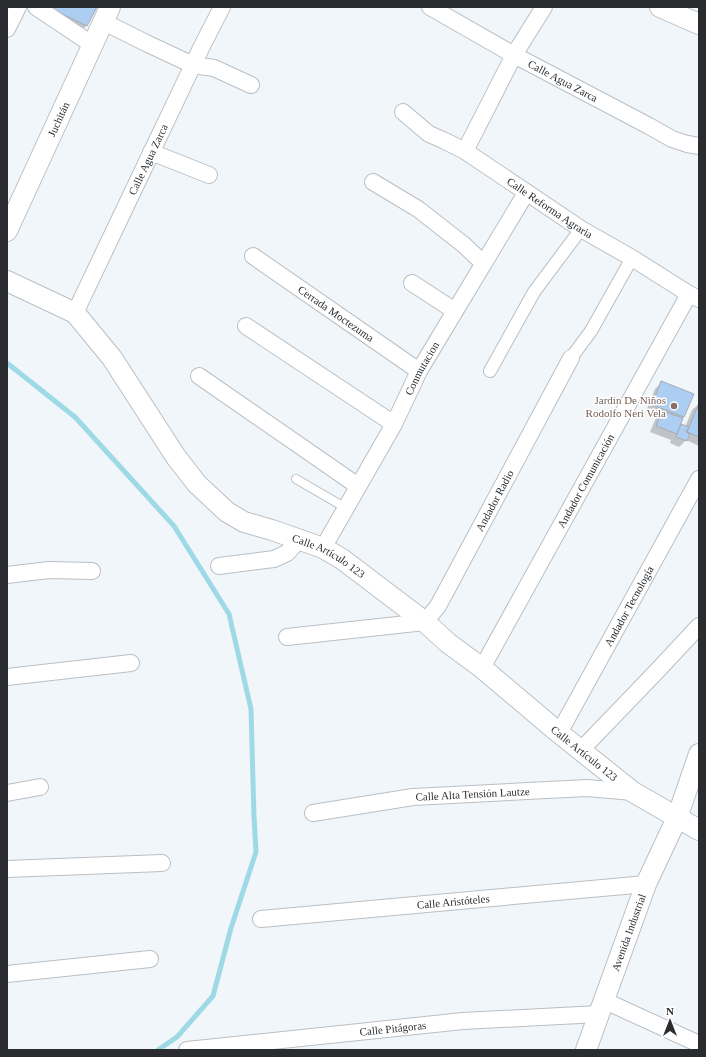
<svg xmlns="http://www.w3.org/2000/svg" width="706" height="1057" viewBox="0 0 706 1057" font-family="Georgia,serif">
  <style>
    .shadow { fill: #0003 }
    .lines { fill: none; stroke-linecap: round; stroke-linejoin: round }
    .stream { stroke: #9ed9e6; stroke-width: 5 }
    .building { fill: #adcef3; stroke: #a6abb0 }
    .service-casing { stroke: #babfc4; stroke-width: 10 }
    .pedestrian-casing { stroke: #babfc4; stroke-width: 14 }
    .minor-casing { stroke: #babfc4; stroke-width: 18 }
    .tertiary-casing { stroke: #babfc4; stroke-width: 22 }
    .service { stroke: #fff; stroke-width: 8 }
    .pedestrian { stroke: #fff; stroke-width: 12 }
    .minor { stroke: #fff; stroke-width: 16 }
    .tertiary { stroke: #fff; stroke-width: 20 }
    .education-dot { fill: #8d6e63; stroke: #fff; stroke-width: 1.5 }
    .labels { text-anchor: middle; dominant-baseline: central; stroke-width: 3; stroke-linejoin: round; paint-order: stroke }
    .street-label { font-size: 11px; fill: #2b2c2f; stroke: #fff }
    .education-label { font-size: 11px; fill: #785e54; stroke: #fff; text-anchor: end }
  </style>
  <rect width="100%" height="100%" fill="#f1f6fb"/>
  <g class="shadow">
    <polygon points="96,7 86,26 80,32 33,9"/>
    <polygon points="661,383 684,417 681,419 677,430 682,425 685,427 692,410 699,404 699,446 686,440 679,447 670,443 671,440 650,432 656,418 658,416 646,411 655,389"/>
  </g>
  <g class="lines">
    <polyline class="stream" points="7,363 75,417 174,526 229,614 251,709 254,817 256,852 231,928 213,996 177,1037 158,1050"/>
  </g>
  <g class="building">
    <polygon points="48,7 97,7 87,26"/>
    <polygon points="661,381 694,394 684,417 652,405"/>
    <polygon points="699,403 699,437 687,432"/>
    <polygon points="662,411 683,418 677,434 656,426"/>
    <polygon points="681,424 689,427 686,432 690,434 687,441 676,437"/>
  </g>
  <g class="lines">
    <g class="service-casing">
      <polyline id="service" points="296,479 346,508"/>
    </g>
    <g class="pedestrian-casing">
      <g id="pedestrian">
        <polyline points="571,358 591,331 632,258"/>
        <polyline points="490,371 534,292 581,229"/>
      </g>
    </g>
    <g class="minor-casing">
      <g id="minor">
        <polyline points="36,7 93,45"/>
        <path id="s1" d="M430,7L514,55L649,126L672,139L687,144L699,146"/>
        <polyline points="104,22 146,43 193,65 214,68 251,85"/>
        <polyline points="7,29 18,7"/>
        <path id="s2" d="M403,112L429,134L443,140L465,151L581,229L632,258L689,294L699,299"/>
        <polyline points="465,151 514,55 544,7"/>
        <polyline points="151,152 209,175"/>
        <polyline points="373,182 418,209 464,245 483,263"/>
        <path id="s3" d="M253,256L419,371"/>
        <polyline points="412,283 455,311"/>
        <path id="s4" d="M75,313L202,46L222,7"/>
        <polyline points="246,326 394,424"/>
        <polyline points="199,376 358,486"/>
        <path id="s5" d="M323,548L394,424L419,371L526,193"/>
        <polyline points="219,566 274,559 287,553 299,540"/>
        <polyline points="7,575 49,570 92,571"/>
        <path id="s6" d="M287,637L425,622L438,606L571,358"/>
        <path id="s7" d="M482,668L689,294"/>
        <polyline points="7,677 131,663"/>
        <path id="s8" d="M559,733L699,479"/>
        <polyline points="581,750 657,671 699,626"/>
        <polyline points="7,793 40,787"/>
        <path id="s9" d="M313,813L413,797L587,788L633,792"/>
        <polyline points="7,869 162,863"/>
        <path id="s10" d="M261,919L646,884"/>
        <polyline points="7,974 150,959"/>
        <polyline points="603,1000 699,1044"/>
        <path id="s11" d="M187,1050L463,1021L599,1014"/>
      </g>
    </g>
    <g class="tertiary-casing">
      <g id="tertiary">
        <polyline points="660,7 699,24"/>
        <path id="s12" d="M7,231L110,7"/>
        <path id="s13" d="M7,281L75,313L112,358L176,457L197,484L227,512L244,522L272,530L323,548L342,559L425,622L448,643L482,668L559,733L633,792L699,830"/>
        <path id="s14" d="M586,1050L646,884L677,818L699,754"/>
      </g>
    </g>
    <use href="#service" class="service"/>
    <use href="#pedestrian" class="pedestrian"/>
    <use href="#minor" class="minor"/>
    <use href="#tertiary" class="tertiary"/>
  </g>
  <circle class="education-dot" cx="674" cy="406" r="4"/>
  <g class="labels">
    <g class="street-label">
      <text stroke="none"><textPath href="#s1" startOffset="152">Calle Agua Zarca</textPath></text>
      <text stroke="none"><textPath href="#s12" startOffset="123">Juchitán</textPath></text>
      <text stroke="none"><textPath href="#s4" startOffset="170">Calle Agua Zarca</textPath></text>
      <text stroke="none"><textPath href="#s2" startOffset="176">Calle Reforma Agraria</textPath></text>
      <text stroke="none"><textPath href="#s3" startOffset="101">Cerrada Moctezuma</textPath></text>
      <text stroke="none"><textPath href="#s5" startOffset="205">Conmutacion</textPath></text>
      <text stroke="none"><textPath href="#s7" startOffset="214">Andador Comunicación</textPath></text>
      <text stroke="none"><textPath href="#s6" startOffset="279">Andador Radio</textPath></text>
      <text stroke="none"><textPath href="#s13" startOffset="438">Calle Artículo 123</textPath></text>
      <text stroke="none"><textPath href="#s8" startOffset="145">Andador Tecnología</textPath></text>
      <text stroke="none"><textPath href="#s13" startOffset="762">Calle Artículo 123</textPath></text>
      <text stroke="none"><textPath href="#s9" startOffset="161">Calle Alta Tensión Lautze</textPath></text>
      <text stroke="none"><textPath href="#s10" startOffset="193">Calle Aristóteles</textPath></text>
      <text stroke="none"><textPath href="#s14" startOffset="125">Avenida Industrial</textPath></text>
      <text stroke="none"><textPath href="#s11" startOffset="207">Calle Pitágoras</textPath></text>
    </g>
    <g class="education-label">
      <text x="666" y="400">Jardin De Niños<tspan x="666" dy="13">Rodolfo Neri Vela</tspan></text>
    </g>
  </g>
  <rect width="706" height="1057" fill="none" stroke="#2b2c2f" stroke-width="16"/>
  <g transform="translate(670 1021)" stroke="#ffffff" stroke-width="3" paint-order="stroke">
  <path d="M0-3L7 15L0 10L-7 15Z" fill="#2b2c2f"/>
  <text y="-6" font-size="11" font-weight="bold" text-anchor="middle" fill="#2b2c2f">N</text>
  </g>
</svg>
